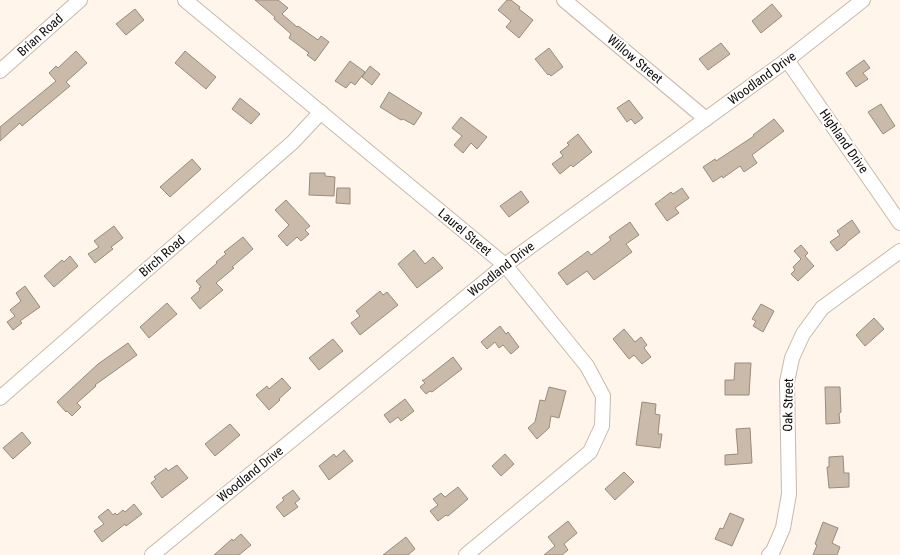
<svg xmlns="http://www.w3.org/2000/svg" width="900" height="555" viewBox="0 0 900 555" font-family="'Roboto Condensed',sans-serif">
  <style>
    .building { fill: #cabaaa; stroke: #9a8b7c }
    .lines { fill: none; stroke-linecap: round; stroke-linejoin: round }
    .minor-casing { stroke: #c9b9a9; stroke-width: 16 }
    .minor { stroke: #fff; stroke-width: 14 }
    .labels { text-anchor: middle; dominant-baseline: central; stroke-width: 4; stroke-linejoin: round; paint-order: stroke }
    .street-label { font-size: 13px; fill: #0f0a06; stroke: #fff }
  </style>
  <rect width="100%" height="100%" fill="#fff5eb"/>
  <g class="building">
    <polygon points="255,0 278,0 288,8 282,14 297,27 298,26 318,40 321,36 329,42 315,61 307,55 309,53 289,38 291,34 274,19 275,17"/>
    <polygon points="507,0 511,0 520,7 519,9 533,20 519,38 506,27 511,21 498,10"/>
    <polygon points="772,4 782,16 761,33 752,21"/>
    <polygon points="135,9 144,20 126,35 116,24"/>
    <polygon points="721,43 730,54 708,70 699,59"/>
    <polygon points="549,48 563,67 551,76 549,74 548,75 535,59"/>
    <polygon points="76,51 87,63 66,82 70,86 22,126 20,123 0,141 0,127 56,81 49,73 56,66 58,68"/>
    <polygon points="185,51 216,77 206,89 175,63"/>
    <polygon points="864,60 870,68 863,73 868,79 856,87 846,73"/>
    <polygon points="350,61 365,72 355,85 351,82 346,88 335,81"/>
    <polygon points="370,66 380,74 372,85 362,77"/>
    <polygon points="389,92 422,113 414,125 403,119 401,120 380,107"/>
    <polygon points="240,98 260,114 251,124 232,109"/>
    <polygon points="629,100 643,118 635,124 631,119 627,122 617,108"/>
    <polygon points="881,104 895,126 883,134 868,112"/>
    <polygon points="461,117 487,137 477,149 471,143 463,153 454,145 462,136 452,128"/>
    <polygon points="774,119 784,131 752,155 757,163 744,172 740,166 723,178 722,176 713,182 703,167 715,159 716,161 754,136 753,135"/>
    <polygon points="578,134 592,152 573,167 571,165 560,174 552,164 563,156 560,152 569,145 567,143"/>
    <polygon points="192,159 201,169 170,197 160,187"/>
    <polygon points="310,173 325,173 325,176 335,177 334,196 309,195"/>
    <polygon points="337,188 350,188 350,204 336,203"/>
    <polygon points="682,188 689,198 675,208 679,213 667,221 655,204 671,192 673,194"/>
    <polygon points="521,191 529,202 509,217 500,206"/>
    <polygon points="286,200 310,226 305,230 309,234 301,241 297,237 287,246 278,236 289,225 275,210"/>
    <polygon points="852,220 860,232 847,242 846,244 837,251 830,242 840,235 837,231"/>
    <polygon points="630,222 639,235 626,244 632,252 594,280 587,271 567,285 558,273 588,251 591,255 611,240 609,237"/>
    <polygon points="114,226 123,238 111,247 113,249 95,263 88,254 99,247 94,241"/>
    <polygon points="243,237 253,249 232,267 234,268 216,283 223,290 200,309 191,298 200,290 199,288 201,287 196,281 217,263 216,262 226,254 224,252"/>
    <polygon points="801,245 808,253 805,256 814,266 798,281 791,274 795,270 793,267 801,259 794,251"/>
    <polygon points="414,250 425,264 433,257 443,268 417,288 398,264"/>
    <polygon points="70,256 78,266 54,287 44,276 62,260 64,262"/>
    <polygon points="25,286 40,307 20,321 22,323 13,330 7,322 15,316 10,310 21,301 16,293"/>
    <polygon points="380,291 383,295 387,292 398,305 360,335 351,323 360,316 356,311"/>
    <polygon points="167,303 177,314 149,338 140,327"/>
    <polygon points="761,304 774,311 763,332 753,326 756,321 752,319"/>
    <polygon points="874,318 884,329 865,346 856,335"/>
    <polygon points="500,326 506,334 508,332 519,347 511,354 503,345 499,348 495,342 487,349 481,342"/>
    <polygon points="624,329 635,342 641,337 647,345 644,348 651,357 642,364 634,355 629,359 613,339"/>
    <polygon points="333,339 343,351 319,370 309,358"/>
    <polygon points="128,343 137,355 95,385 96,386 77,403 81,407 72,416 67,411 66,412 57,402 98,364"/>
    <polygon points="453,357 462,369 432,392 430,391 426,394 420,387 425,383 422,380 424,380"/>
    <polygon points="735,363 751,363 749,395 725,395 725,380 734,380"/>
    <polygon points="282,378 291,388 279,399 280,400 269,410 256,395 267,386 269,389"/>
    <polygon points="549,387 566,391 559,418 551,416 549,428 537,439 528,428 535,422 540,400 545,401"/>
    <polygon points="825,387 840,387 841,412 839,414 840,423 826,424"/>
    <polygon points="405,399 414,411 401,421 398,417 390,423 384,415"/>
    <polygon points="642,402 656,404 655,414 660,415 658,434 662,434 660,448 636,445"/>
    <polygon points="230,424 240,435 215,456 205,444"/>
    <polygon points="750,428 752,463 725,465 725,455 738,454 736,429"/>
    <polygon points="22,432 31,443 13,459 3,448"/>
    <polygon points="344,450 353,461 329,480 319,466 334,454 336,457"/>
    <polygon points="505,454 514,464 501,476 492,466"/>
    <polygon points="843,456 844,473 849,473 849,487 829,488 827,467 829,467 829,457"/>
    <polygon points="177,465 188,478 162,498 151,483 156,479 154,477 166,468 168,471"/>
    <polygon points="624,472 634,482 615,500 605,489"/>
    <polygon points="458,487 468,499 448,516 446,515 438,521 430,511 438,505 433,499 441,493 445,497"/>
    <polygon points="293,490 300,499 295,503 298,507 284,517 276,507 284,500 282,498"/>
    <polygon points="134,504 142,514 126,526 125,524 102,542 94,531 104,524 98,517 108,509 113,515 115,513 117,515 123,510 125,512"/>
    <polygon points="730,513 744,519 732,546 715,539 720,528 723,529"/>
    <polygon points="568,521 577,533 564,544 568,550 562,555 544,555 555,546 548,537"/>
    <polygon points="823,522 838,528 832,543 840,547 837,555 813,555 817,545 815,544"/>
    <polygon points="241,534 251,545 239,555 214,555 232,539 233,541"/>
    <polygon points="406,537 415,549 408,555 383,555"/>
  </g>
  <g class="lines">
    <g class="minor-casing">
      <g id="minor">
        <polyline points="185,0 505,265 587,366 603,396 602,426 590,452 466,555"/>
        <polyline points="564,0 706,119"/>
        <polyline points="787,60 900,223"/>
        <polyline points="0,71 80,0"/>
        <polyline points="0,398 293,142 321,112"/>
        <polyline points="152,555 505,265 787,60 863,0"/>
        <polyline points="769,555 773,551 783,528 789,494 787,382 792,358 803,334 822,308 900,251"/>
      </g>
    </g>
    <use href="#minor" class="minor"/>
  </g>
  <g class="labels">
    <g class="street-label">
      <text transform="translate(40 35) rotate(-42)">Brian Road</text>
      <text transform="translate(635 59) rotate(40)">Willow Street</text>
      <text transform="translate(762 78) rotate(-36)">Woodland Drive</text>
      <text transform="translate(844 141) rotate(55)">Highland Drive</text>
      <text transform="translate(465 232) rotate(40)">Laurel Street</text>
      <text transform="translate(162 256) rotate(-41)">Birch Road</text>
      <text transform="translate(501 269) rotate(-38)">Woodland Drive</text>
      <text transform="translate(788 405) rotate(-89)">Oak Street</text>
      <text transform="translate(250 474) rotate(-39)">Woodland Drive</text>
    </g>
  </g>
</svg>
